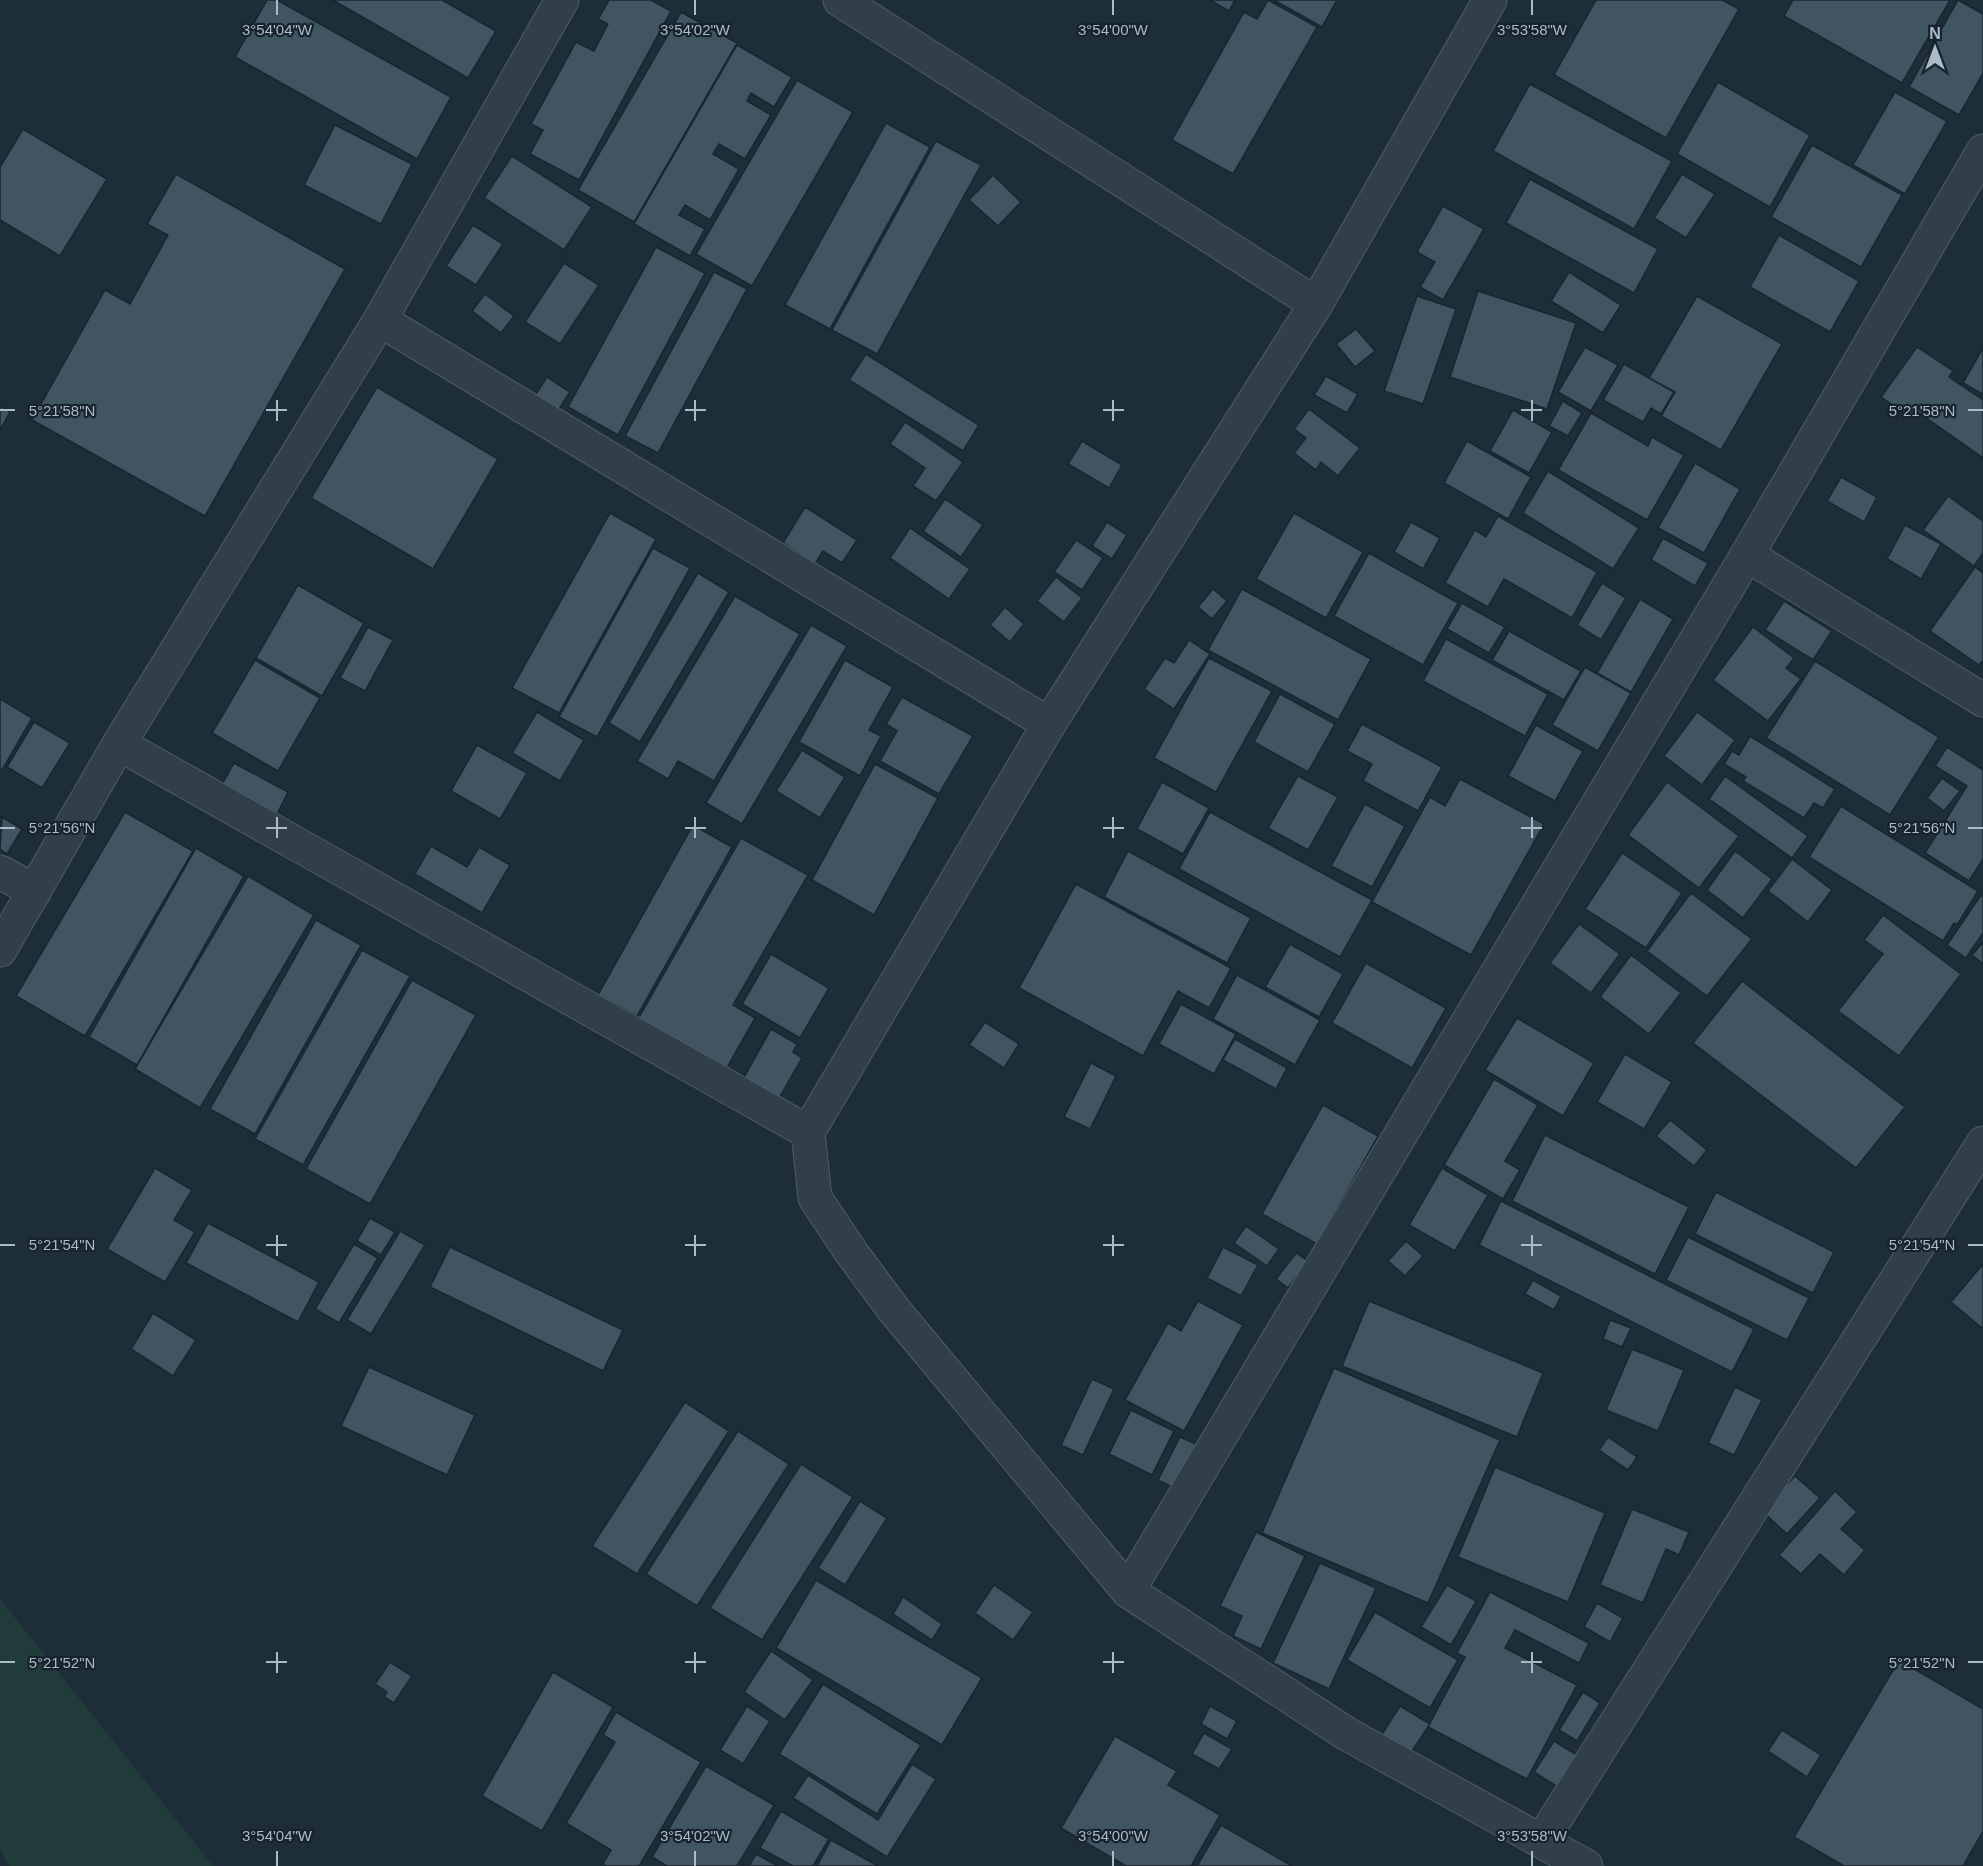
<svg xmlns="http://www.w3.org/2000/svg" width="1983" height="1866" viewBox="0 0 1983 1866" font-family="Arial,sans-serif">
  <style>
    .green { fill: #203b39 }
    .building { fill: #405461; stroke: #19262f; stroke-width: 1.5 }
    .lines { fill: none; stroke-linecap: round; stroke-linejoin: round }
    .street-casing { stroke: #4e5d67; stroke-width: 35 }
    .street { stroke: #313f49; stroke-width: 33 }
    .ticks { fill: none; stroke: #aabac6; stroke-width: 2 }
    .ticks-label { font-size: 15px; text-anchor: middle; fill: #aabac6; stroke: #17242d; stroke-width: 4.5; stroke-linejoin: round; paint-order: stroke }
  </style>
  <rect width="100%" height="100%" fill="#1d2e38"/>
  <polygon class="green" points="0,1599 213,1866 9,1866 0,1848"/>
  <g class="building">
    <polygon points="267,0 277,0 451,97 417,159 235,57"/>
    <polygon points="333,0 442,0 496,31 468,78"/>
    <polygon points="609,0 651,0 671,11 579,180 530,154 543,130 531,124 576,42 594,51 608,24 598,19"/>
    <polygon points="1210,0 1235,0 1229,11"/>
    <polygon points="1268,0 1317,27 1233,174 1172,140 1244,12 1257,19"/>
    <polygon points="1274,0 1337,0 1322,27"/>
    <polygon points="1596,0 1722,0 1739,9 1666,138 1554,75"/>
    <polygon points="1793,0 1950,0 1902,83 1784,16"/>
    <polygon points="1958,0 1983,14 1983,73 1959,115 1909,87"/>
    <polygon points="681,12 737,43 634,222 578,190"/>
    <polygon points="737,45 792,77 774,107 751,93 747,101 771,115 745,159 719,144 713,154 739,169 710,220 685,205 679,215 705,229 690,256 634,224"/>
    <polygon points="797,80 853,112 752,286 696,254"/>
    <polygon points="1718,82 1810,135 1770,207 1677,154"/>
    <polygon points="1530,84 1672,161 1634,229 1493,151"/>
    <polygon points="1895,92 1947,121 1905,194 1853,165"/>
    <polygon points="886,123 930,147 830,329 785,305"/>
    <polygon points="335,125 412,164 381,224 304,185"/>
    <polygon points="23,129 107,179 60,256 0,220 0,167"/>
    <polygon points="936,141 981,165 877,354 832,330"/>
    <polygon points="1812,145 1902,195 1861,267 1771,217"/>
    <polygon points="512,156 592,207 564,250 484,198"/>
    <polygon points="176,174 345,269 205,516 32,420 105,290 130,304 168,235 147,224"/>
    <polygon points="1682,174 1715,194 1686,238 1654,218"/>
    <polygon points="993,175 1021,202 998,226 969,200"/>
    <polygon points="1530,179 1658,249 1634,293 1506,223"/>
    <polygon points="1443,206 1484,229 1443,300 1420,287 1435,262 1417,252"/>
    <polygon points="473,225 503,244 476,285 446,266"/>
    <polygon points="1779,235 1859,281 1830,332 1750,287"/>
    <polygon points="656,247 705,273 618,435 568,407"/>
    <polygon points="564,263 599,285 560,344 525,322"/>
    <polygon points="714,272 747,289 658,453 625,436"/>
    <polygon points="1569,272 1621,305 1603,333 1551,301"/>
    <polygon points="1478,291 1576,323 1547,409 1450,377"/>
    <polygon points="485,294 514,316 501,333 472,311"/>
    <polygon points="1417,296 1456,309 1423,404 1384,391"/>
    <polygon points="1697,296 1782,344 1721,450 1661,416 1675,392 1649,378"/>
    <polygon points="1356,329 1375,351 1355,367 1336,344"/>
    <polygon points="1585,347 1618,365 1591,411 1558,392"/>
    <polygon points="1917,347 1953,371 1949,377 1983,400 1983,458 1915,410 1910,417 1881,397"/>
    <polygon points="1983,348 1983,394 1963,383"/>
    <polygon points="866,354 979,425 963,451 849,380"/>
    <polygon points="1624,364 1674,392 1661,414 1651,408 1643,422 1603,400"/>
    <polygon points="1326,376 1358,394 1347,413 1314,395"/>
    <polygon points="547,377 570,392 557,412 534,397"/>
    <polygon points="377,387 498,459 433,569 311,498"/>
    <polygon points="1563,401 1582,413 1568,436 1549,426"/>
    <polygon points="0,406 10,412 0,430"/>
    <polygon points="1309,409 1360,448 1338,476 1321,462 1316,470 1294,453 1306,438 1294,429"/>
    <polygon points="1513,410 1552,432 1529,473 1490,451"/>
    <polygon points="1591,413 1648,446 1652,437 1684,455 1647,520 1558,470"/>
    <polygon points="905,422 963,462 936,501 913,486 925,468 890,444"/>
    <polygon points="1082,441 1122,465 1109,488 1068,464"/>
    <polygon points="1467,441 1531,477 1508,519 1444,483"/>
    <polygon points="1695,463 1740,489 1704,553 1658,528"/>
    <polygon points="1548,471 1639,528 1613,569 1523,513"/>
    <polygon points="1841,477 1877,497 1864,522 1827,501"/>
    <polygon points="1948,496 1983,521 1983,553 1974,566 1923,530"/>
    <polygon points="945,499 983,525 961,557 923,531"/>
    <polygon points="805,507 857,540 842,563 823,551 815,564 783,543"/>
    <polygon points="610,513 656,539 559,713 512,688"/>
    <polygon points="1294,513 1363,552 1326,618 1256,579"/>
    <polygon points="1498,516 1597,572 1572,618 1504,579 1488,607 1445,583 1475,530 1486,537"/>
    <polygon points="1107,522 1127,535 1112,559 1092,546"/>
    <polygon points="1411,522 1440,538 1423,569 1394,552"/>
    <polygon points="1905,525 1941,544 1921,579 1887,559"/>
    <polygon points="910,528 970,569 949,599 890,558"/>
    <polygon points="1663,538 1708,563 1695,586 1651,560"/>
    <polygon points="1076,540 1103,558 1082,590 1054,572"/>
    <polygon points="653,548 690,568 597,737 559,717"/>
    <polygon points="1369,553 1458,603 1423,665 1334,616"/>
    <polygon points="1975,567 1983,573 1983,660 1979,665 1930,631"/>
    <polygon points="698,573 729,592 640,742 609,723"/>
    <polygon points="1056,577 1082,598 1064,622 1037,601"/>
    <polygon points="1602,583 1626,598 1601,640 1577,625"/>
    <polygon points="298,585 364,623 322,696 256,658"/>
    <polygon points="1213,589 1227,601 1212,619 1198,607"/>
    <polygon points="1242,589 1371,659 1338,720 1208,650"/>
    <polygon points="735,596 800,634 714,781 678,761 668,779 637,761"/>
    <polygon points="1640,599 1673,619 1631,692 1597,673"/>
    <polygon points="1784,601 1832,631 1813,660 1765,630"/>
    <polygon points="1462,603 1505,627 1489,653 1447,629"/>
    <polygon points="1005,607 1024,624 1010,642 990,625"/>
    <polygon points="811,625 847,646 742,824 706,803"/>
    <polygon points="368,627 393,640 365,691 340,678"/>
    <polygon points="1753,627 1794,658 1786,668 1801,679 1768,721 1713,680"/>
    <polygon points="1509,631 1581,671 1564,700 1492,660"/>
    <polygon points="1446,639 1548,694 1525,736 1423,681"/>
    <polygon points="1189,640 1210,654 1174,709 1144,689 1165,658 1174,663"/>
    <polygon points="1209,658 1272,691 1216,792 1154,758"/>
    <polygon points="255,660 320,698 278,771 212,733"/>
    <polygon points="845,660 893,687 869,730 881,736 860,776 799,742"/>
    <polygon points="1815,661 1939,737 1890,815 1766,738"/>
    <polygon points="1585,667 1631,693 1598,751 1552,725"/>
    <polygon points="1280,694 1335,724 1308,772 1254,742"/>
    <polygon points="902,697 973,736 939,794 880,761 897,731 886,724"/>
    <polygon points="0,699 32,718 2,770 0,769"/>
    <polygon points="537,712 584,740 560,781 512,753"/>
    <polygon points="1697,712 1735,740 1702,785 1664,756"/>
    <polygon points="34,722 70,743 42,788 7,767"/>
    <polygon points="1362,724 1442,767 1418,811 1363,781 1372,764 1347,751"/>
    <polygon points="1536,725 1583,751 1555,801 1508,776"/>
    <polygon points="1750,736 1835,789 1823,808 1814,803 1804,818 1743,781 1746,777 1724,764 1732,751 1739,755"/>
    <polygon points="477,745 527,773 500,819 451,791"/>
    <polygon points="1947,747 1983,770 1983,859 1969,881 1925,853 1967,786 1935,766"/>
    <polygon points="802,750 845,777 820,818 776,791"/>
    <polygon points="234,763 288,792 275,818 220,788"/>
    <polygon points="875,764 938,798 874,915 812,880"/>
    <polygon points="1298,776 1338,797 1308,850 1268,828"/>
    <polygon points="1725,776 1808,836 1792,858 1709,799"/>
    <polygon points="1942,778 1960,791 1944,811 1927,798"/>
    <polygon points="1460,779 1544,824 1471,955 1372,902 1430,797 1445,806"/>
    <polygon points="1162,782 1209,808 1183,854 1137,829"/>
    <polygon points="1667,782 1739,836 1699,888 1628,835"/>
    <polygon points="1365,804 1405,826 1372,887 1331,866"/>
    <polygon points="1841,806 1978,891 1957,925 1954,923 1943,941 1809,857"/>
    <polygon points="125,812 193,851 85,1036 16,996"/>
    <polygon points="1210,812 1372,900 1340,957 1179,869"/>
    <polygon points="2,817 22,829 7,854 0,849"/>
    <polygon points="693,825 732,847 637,1016 598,995"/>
    <polygon points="741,838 808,875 733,1005 755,1018 725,1071 637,1021"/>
    <polygon points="431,846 467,867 479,847 510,865 482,913 415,874"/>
    <polygon points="196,848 244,876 137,1065 89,1037"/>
    <polygon points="1128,851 1251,918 1227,963 1104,897"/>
    <polygon points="1735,851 1772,879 1743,918 1707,890"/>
    <polygon points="1622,853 1682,893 1646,948 1585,909"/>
    <polygon points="1792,859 1832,890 1808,922 1768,891"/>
    <polygon points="248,876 314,915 200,1108 135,1069"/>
    <polygon points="1076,884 1231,968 1209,1008 1178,991 1143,1056 1019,988"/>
    <polygon points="1691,893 1752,939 1707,996 1647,951"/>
    <polygon points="1981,895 1983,897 1983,933 1966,958 1947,945"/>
    <polygon points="1883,915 1961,974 1899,1056 1838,1011 1883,954 1864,940"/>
    <polygon points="316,920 361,945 255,1134 210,1109"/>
    <polygon points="1579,924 1620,954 1591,993 1550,963"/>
    <polygon points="1983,942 1983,964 1972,955"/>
    <polygon points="1290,944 1343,974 1319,1017 1265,987"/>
    <polygon points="362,950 410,976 303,1165 255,1139"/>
    <polygon points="771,954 829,988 800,1038 742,1004"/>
    <polygon points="1631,955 1681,993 1649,1034 1600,997"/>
    <polygon points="1366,963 1446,1008 1412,1068 1332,1023"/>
    <polygon points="1237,975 1320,1020 1295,1065 1213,1019"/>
    <polygon points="412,980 476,1015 370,1204 306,1169"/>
    <polygon points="1742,981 1905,1107 1856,1168 1693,1043"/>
    <polygon points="1181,1004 1236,1034 1214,1074 1159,1044"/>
    <polygon points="1517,1018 1594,1063 1563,1116 1485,1070"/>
    <polygon points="985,1022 1019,1044 1004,1068 969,1045"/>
    <polygon points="771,1029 797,1044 793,1052 802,1058 778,1100 742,1081"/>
    <polygon points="1235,1039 1287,1068 1276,1089 1223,1060"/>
    <polygon points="1625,1054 1672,1082 1644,1129 1597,1102"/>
    <polygon points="1091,1063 1116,1076 1090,1129 1064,1117"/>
    <polygon points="1494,1079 1538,1105 1505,1161 1520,1170 1503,1199 1444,1165"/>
    <polygon points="1323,1105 1378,1136 1317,1244 1262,1214"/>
    <polygon points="1670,1120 1707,1150 1694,1166 1656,1136"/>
    <polygon points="1545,1135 1689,1207 1655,1274 1512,1201"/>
    <polygon points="155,1168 192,1190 174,1220 195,1232 165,1282 107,1249"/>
    <polygon points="1442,1168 1488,1195 1455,1251 1409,1225"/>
    <polygon points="1716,1192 1834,1252 1813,1293 1695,1234"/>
    <polygon points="1501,1201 1754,1329 1732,1372 1479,1245"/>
    <polygon points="370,1218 395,1232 381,1255 357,1241"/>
    <polygon points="208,1223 319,1282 298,1322 186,1263"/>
    <polygon points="1246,1226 1279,1249 1267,1266 1234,1243"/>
    <polygon points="400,1231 425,1245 371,1334 347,1320"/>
    <polygon points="1688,1237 1809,1298 1787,1340 1666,1280"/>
    <polygon points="1406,1241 1423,1256 1405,1276 1388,1261"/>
    <polygon points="354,1244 378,1258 339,1323 315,1309"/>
    <polygon points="450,1247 623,1330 603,1371 430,1287"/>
    <polygon points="1223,1247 1258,1265 1241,1296 1207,1278"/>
    <polygon points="1296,1253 1308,1261 1288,1288 1276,1279"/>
    <polygon points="1983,1264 1983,1329 1951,1302"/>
    <polygon points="1533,1280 1561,1296 1554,1310 1525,1294"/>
    <polygon points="1198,1301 1243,1325 1184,1431 1125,1400 1168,1323 1181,1331"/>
    <polygon points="1369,1301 1543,1373 1517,1437 1342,1366"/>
    <polygon points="153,1313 196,1340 173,1376 131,1349"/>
    <polygon points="1610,1320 1631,1328 1622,1347 1603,1339"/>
    <polygon points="1632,1349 1684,1370 1658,1431 1606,1410"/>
    <polygon points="369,1367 475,1415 447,1475 341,1426"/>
    <polygon points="1334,1368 1500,1440 1428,1603 1262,1533"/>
    <polygon points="1092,1379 1114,1389 1083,1455 1061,1445"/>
    <polygon points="1735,1387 1762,1400 1734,1455 1708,1443"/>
    <polygon points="685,1402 729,1431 637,1574 592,1546"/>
    <polygon points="1131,1410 1174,1431 1152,1475 1109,1454"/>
    <polygon points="738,1431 789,1464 697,1606 646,1574"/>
    <polygon points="1180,1437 1196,1444 1174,1488 1158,1480"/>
    <polygon points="1608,1437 1637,1457 1628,1470 1599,1450"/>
    <polygon points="801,1464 853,1497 762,1640 710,1608"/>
    <polygon points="1495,1467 1605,1513 1568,1602 1458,1557"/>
    <polygon points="1795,1476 1820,1498 1787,1534 1762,1511"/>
    <polygon points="1835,1491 1857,1512 1841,1529 1865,1550 1844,1575 1820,1554 1801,1574 1779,1555"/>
    <polygon points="860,1501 887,1518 845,1585 818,1568"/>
    <polygon points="1632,1509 1689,1532 1679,1555 1666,1549 1643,1603 1600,1585"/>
    <polygon points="1256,1532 1305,1556 1261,1649 1233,1636 1242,1616 1220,1606"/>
    <polygon points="1320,1563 1376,1588 1329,1689 1273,1663"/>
    <polygon points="816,1580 982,1678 942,1745 776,1648"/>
    <polygon points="994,1585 1033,1612 1013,1640 975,1613"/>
    <polygon points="1447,1585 1476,1601 1451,1645 1421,1627"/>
    <polygon points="1490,1592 1589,1643 1579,1663 1515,1630 1505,1648 1577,1685 1527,1779 1428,1727 1465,1657 1457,1653"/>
    <polygon points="903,1597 942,1624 932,1640 893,1614"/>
    <polygon points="1597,1603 1623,1618 1610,1642 1584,1627"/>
    <polygon points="1375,1612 1458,1660 1430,1708 1347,1660"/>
    <polygon points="771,1651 813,1680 785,1720 744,1692"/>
    <polygon points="1899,1660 1983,1709 1983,1831 1963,1866 1844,1866 1794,1837"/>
    <polygon points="390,1662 412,1676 394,1703 384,1697 387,1692 375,1684"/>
    <polygon points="553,1672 613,1707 542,1831 482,1796"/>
    <polygon points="823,1684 921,1745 877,1814 779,1754"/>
    <polygon points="1583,1692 1600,1703 1577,1741 1559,1730"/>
    <polygon points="747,1706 770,1721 743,1764 720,1750"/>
    <polygon points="1210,1706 1237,1721 1227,1739 1201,1724"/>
    <polygon points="1400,1706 1430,1724 1408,1757 1379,1739"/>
    <polygon points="616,1712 701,1762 639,1866 606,1866 603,1864 611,1850 566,1823 615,1742 603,1735"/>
    <polygon points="1782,1730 1821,1755 1807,1777 1768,1751"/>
    <polygon points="1204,1733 1232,1749 1219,1769 1192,1754"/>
    <polygon points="1115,1736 1177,1771 1168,1785 1220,1815 1191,1866 1126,1866 1061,1828"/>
    <polygon points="1554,1741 1580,1757 1561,1789 1534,1772"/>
    <polygon points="912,1764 936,1779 887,1857 793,1798 808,1775 878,1820"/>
    <polygon points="706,1766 774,1805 737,1866 667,1866 652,1857"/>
    <polygon points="781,1811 829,1839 813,1866 793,1866 760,1848"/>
    <polygon points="1221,1825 1292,1866 1197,1866"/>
    <polygon points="831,1840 878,1866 817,1866"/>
    <polygon points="756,1854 778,1866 749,1866"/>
  </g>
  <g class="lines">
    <g class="street-casing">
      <g id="street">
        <polyline points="840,0 1316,304"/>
        <polyline points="1490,0 1316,304 1049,724 808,1132 815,1198 851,1252 894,1310 1128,1591 1347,1734 1586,1866"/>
        <polyline points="380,320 1049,724"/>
        <polyline points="1747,555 1983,700"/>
        <polyline points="119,744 808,1132"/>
        <polyline points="0,872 35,891"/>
        <polyline points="0,950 119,744 380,320 562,0"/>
        <polyline points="1128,1591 1747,555 1983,151"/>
        <polyline points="1542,1840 1983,1143"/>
      </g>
    </g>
    <use href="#street" class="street"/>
  </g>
  <path class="ticks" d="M277,0V15M695,0V15M1113,0V15M1532,0V15M277,400V421M695,400V421M1113,400V421M1532,400V421M0,410H15M266,410H287M685,410H706M1103,410H1124M1521,410H1542M1968,410H1983M277,817V838M695,817V838M1113,817V838M1532,817V838M0,828H15M266,828H287M685,828H706M1103,828H1124M1521,828H1542M1968,828H1983M277,1235V1256M695,1235V1256M1113,1235V1256M1532,1235V1256M0,1245H15M266,1245H287M685,1245H706M1103,1245H1124M1521,1245H1542M1968,1245H1983M277,1652V1673M695,1652V1673M1113,1652V1673M1532,1652V1673M0,1662H15M266,1662H287M685,1662H706M1103,1662H1124M1521,1662H1542M1968,1662H1983M277,1851V1866M695,1851V1866M1113,1851V1866M1532,1851V1866"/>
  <g class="ticks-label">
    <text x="277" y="35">3°54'04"W</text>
    <text x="695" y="35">3°54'02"W</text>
    <text x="1113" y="35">3°54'00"W</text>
    <text x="1532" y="35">3°53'58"W</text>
    <text x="62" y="416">5°21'58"N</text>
    <text x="1922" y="416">5°21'58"N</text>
    <text x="62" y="833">5°21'56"N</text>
    <text x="1922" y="833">5°21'56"N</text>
    <text x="62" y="1250">5°21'54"N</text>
    <text x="1922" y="1250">5°21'54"N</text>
    <text x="62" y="1668">5°21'52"N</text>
    <text x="1922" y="1668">5°21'52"N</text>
    <text x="277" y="1841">3°54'04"W</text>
    <text x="695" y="1841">3°54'02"W</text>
    <text x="1113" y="1841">3°54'00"W</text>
    <text x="1532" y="1841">3°53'58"W</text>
  </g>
  <g transform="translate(1935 48)" stroke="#17242d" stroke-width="4.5" paint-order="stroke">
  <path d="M0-4.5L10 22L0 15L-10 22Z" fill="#aabac6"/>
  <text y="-9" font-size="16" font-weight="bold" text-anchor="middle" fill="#aabac6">N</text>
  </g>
</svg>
